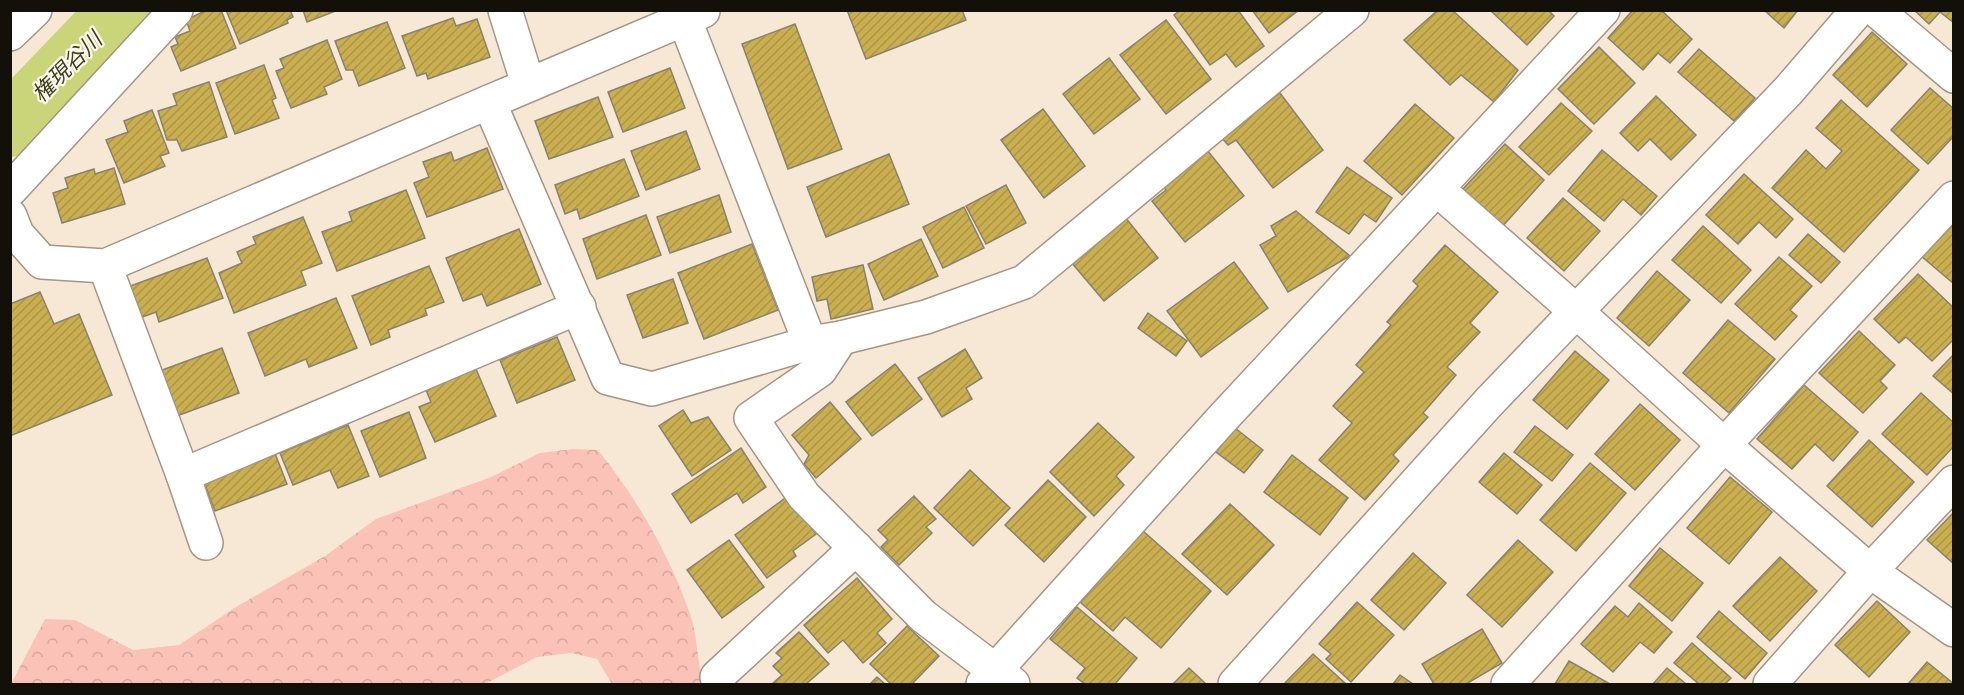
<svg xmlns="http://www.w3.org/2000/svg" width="1964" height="695" viewBox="0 0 1964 695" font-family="'Fira Sans Condensed','Noto Sans JP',sans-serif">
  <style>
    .forest { fill: url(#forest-crowns) }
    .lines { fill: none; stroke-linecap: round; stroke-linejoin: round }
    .river { stroke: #cad478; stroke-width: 66 }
    .building { fill: url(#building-hatch); stroke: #87826e; stroke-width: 1.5 }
    .minor-casing { stroke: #a49685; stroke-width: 36 }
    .minor { stroke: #fff; stroke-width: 33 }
    .labels { text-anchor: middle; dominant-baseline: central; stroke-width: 4.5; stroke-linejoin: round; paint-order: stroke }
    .water-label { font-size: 22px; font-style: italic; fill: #3e421b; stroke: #fdf7f0 }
  </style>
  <defs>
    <pattern id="forest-crowns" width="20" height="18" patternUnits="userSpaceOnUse" patternTransform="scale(1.5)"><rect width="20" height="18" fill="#fbc2b8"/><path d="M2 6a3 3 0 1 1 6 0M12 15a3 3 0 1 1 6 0" fill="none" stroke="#d6a69d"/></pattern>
    <pattern id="building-hatch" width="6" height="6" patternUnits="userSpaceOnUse" patternTransform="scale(1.5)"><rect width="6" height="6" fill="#caaf51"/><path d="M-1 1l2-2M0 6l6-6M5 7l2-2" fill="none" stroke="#ad9545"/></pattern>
  </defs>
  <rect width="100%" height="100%" fill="#f7e8d6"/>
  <path class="forest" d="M573,449L598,450C637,499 668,552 689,611C697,632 698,662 702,684H612L597,659L572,653L537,657L485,684H11L45,619L75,620L133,650L179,645L236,607L325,556L376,519L491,477L540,453Z"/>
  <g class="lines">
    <polyline class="river" points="10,124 27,110 123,10"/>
  </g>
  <g class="building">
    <polygon points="207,10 221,10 236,48 181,71 171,47 178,44 175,37 190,31 186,20"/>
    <polygon points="226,10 290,10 293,17 287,20 288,23 240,44"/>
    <polygon points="303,10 338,10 307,22"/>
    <polygon points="847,10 962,10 966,20 866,59"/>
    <polygon points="1181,10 1238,10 1264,46 1236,67 1226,54 1210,65 1174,15"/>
    <polygon points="1252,10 1299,10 1269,33"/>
    <polygon points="1438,10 1452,10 1518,70 1494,102 1461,75 1450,85 1404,40"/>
    <polygon points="1490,10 1548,10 1554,16 1527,45"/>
    <polygon points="1633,10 1661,10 1692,39 1670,63 1658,53 1643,70 1608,38"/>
    <polygon points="1764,10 1798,10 1784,28"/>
    <polygon points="1914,10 1954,10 1954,23 1940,12 1929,24"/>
    <polygon points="453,18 456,26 477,19 490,57 428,79 426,73 417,76 402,36"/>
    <polygon points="1166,20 1211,79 1166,114 1120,55"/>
    <polygon points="387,22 405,68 359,86 353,70 346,70 335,41"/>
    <polygon points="795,24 842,149 788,169 742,44"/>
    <polygon points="1872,32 1907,64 1867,107 1833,75"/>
    <polygon points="327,40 342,79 324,87 327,94 291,108 276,71 284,68 280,59"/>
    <polygon points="1599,47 1635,83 1594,124 1558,89"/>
    <polygon points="1699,49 1755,98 1734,121 1678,72"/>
    <polygon points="1109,58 1140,99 1094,134 1063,94"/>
    <polygon points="264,65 276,98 272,100 279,118 235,134 216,83"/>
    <polygon points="670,68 685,108 623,132 608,92"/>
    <polygon points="209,82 227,137 182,151 177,140 167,140 158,111 177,105 173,94"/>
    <polygon points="1930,88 1954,109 1954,136 1928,164 1891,130"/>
    <polygon points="1280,93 1323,150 1273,188 1236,140 1228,145 1221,137"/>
    <polygon points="1656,96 1696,135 1671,160 1650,139 1638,151 1620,133"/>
    <polygon points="598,97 613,137 549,159 535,121"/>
    <polygon points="1841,100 1919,170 1844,252 1772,188 1806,150 1826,169 1842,151 1816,128"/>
    <polygon points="1561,103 1592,131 1549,175 1519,147"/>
    <polygon points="1415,104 1454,138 1402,195 1364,161"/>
    <polygon points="1043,109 1085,166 1044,198 1001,140"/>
    <polygon points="152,110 169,153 160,156 165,166 124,183 106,140 128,132 124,121"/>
    <polygon points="686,131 700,169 646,190 631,151"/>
    <polygon points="1505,144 1544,180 1501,228 1461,191"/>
    <polygon points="1203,145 1244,196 1185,242 1152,201 1166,190 1159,181"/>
    <polygon points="487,148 503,189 427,217 414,183 429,177 423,162 451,152 454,161"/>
    <polygon points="1602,150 1657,196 1641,215 1623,199 1604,221 1568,191"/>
    <polygon points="889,154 909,204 826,237 807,187"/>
    <polygon points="624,159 639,196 580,219 577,209 565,214 555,185"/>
    <polygon points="1347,167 1392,198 1376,222 1364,214 1349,234 1316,212"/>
    <polygon points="114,168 125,204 62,223 53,193 68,188 65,178 94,169 95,174"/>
    <polygon points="1744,174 1793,219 1776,238 1759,222 1738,244 1706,215"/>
    <polygon points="1006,185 1026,223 986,244 966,206"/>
    <polygon points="406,190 425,238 337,271 322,232 352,221 349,212"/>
    <polygon points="719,195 731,232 670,253 657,217"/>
    <polygon points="1563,198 1600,231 1564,271 1527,238"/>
    <polygon points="964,207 984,248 943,268 923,227"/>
    <polygon points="1296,211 1350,256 1288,292 1260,245 1276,236 1271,226"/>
    <polygon points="646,215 661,255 597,279 583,239"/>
    <polygon points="303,217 322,263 301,271 306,285 234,313 219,273 242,263 237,252 256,244 253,237"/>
    <polygon points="1125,217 1158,258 1104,301 1071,262"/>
    <polygon points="1952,222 1954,224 1954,284 1921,256"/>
    <polygon points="1703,226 1751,270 1721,303 1672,260"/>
    <polygon points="519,229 541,284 487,306 482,294 463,301 446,258"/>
    <polygon points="1808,234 1840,262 1821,283 1789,255"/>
    <polygon points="921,239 938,276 884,300 868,264"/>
    <polygon points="752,244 778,310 704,339 678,273"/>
    <polygon points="1445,245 1498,292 1470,323 1480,332 1447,367 1456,375 1423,413 1428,417 1393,455 1399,461 1365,500 1319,460 1352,423 1333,406 1364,372 1356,365 1391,325 1387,322 1418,286 1413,281"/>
    <polygon points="1779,257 1812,286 1790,310 1797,316 1775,340 1735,304"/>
    <polygon points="207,258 223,298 159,322 156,312 137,319 125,288"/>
    <polygon points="1234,262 1268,308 1201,357 1167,311"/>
    <polygon points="863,265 873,309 831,319 827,299 817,301 812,277"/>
    <polygon points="429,266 444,302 425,309 427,315 388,330 390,337 371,345 352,296"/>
    <polygon points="1657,271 1690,300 1649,346 1617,318"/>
    <polygon points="1918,274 1954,308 1954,339 1932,361 1906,337 1899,343 1874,319"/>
    <polygon points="673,279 688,323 643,338 627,295"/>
    <polygon points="40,292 54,324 79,314 112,395 10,436 10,304"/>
    <polygon points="336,298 357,348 309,367 306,359 265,376 248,333"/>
    <polygon points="1148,313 1187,341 1176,356 1138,328"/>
    <polygon points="1728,320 1775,359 1729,413 1683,373"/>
    <polygon points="1859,331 1895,365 1880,381 1887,388 1863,413 1819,373"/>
    <polygon points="557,337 575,380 517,403 500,360"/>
    <polygon points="222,348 239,393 174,417 157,372"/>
    <polygon points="965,349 982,378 966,388 972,399 942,417 918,378"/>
    <polygon points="1575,351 1609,380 1567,429 1533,400"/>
    <polygon points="1954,354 1954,394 1933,376"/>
    <polygon points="895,364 922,399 872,436 846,402"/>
    <polygon points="476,369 496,416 435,442 419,407 431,402 426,390"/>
    <polygon points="1804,385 1858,432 1833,461 1815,444 1792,469 1757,439"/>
    <polygon points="1921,393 1954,423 1954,446 1927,475 1882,434"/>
    <polygon points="830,402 861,439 816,478 804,464 809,455 792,435"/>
    <polygon points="1640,404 1680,440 1635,490 1595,454"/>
    <polygon points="683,410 691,423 708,417 731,450 692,476 659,426"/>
    <polygon points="409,412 426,458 380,477 361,431"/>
    <polygon points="1098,423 1134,457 1116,476 1124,485 1094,516 1050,472"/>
    <polygon points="348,425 369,476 338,488 330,470 293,485 280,453"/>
    <polygon points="1535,426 1573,455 1552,481 1514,452"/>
    <polygon points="1235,428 1263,450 1244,473 1216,452"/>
    <polygon points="1869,440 1914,482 1872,527 1827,486"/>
    <polygon points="741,448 766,487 743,503 737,493 691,523 672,494"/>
    <polygon points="274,451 287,484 215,511 202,477"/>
    <polygon points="1504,453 1542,485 1517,514 1479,482"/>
    <polygon points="1292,455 1348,498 1320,535 1264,492"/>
    <polygon points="1590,463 1626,493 1576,551 1540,520"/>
    <polygon points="970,470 1010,508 973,546 934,508"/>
    <polygon points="1730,477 1772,512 1729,564 1687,528"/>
    <polygon points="1048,480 1086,517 1044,562 1005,525"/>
    <polygon points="788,496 816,534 793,551 796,556 767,578 735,535"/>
    <polygon points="914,496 936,519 926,527 932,533 899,565 881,547 888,540 878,530"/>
    <polygon points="1230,504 1274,545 1227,595 1182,554"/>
    <polygon points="1954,512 1954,564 1927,540"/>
    <polygon points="1143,531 1211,591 1161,648 1125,617 1113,631 1080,602"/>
    <polygon points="729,540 764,587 722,618 687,570"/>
    <polygon points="1518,540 1553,572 1502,627 1467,595"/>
    <polygon points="1660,548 1703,583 1672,621 1629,586"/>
    <polygon points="1413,553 1446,583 1404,630 1371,600"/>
    <polygon points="1780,557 1817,591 1770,641 1733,606"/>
    <polygon points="857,578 892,619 877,633 886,643 863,663 843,640 828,653 804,625"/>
    <polygon points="1877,601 1910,632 1869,677 1835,645"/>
    <polygon points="1357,602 1394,635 1351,682 1326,659 1331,654 1319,644"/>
    <polygon points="1639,603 1672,632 1654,653 1640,642 1613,672 1581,644 1615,606 1628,617"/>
    <polygon points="1077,607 1137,658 1115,684 1085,684 1077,678 1085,668 1050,639"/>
    <polygon points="1719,611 1767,653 1745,679 1697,637"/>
    <polygon points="907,626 939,656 912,684 891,684 870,664"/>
    <polygon points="1482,629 1502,663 1466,684 1434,684 1422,664"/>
    <polygon points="799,632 829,664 806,684 772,684 782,675 773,666 782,658 776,653"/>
    <polygon points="1692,643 1731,678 1725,684 1699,684 1674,663"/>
    <polygon points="1313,654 1345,683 1344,684 1284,684"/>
    <polygon points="1569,661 1610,684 1555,684"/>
    <polygon points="1927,662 1954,684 1908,684"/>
    <polygon points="1189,668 1206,684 1173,684"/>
    <polygon points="1667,668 1686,684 1653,684"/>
    <polygon points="1400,675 1413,684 1393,684"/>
    <polygon points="877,677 885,684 870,684"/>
  </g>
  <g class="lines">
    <g class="minor-casing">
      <g id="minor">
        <polyline points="505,10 528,84"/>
        <polyline points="681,10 810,343"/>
        <polyline points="1876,10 1954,76"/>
        <polyline points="10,34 35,10"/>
        <polyline points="489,102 703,11"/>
        <polyline points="1437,189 1577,312 1724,445 1870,571 1954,630"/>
        <polyline points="10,190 176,10"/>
        <polyline points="10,216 17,234 42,262 105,266 489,102 608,378 652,389 810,343 841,338 926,317 1024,282 1352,10"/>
        <polyline points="105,266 183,475 579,307"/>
        <polyline points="841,338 820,370 751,418 804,496 923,616 1013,684"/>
        <polyline points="183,475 206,543"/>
        <polyline points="717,677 856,548"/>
        <polyline points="983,684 1222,419 1603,10"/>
        <polyline points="1235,684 1489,402 1788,91 1858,10"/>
        <polyline points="1508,684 1724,445 1954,198"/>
        <polyline points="1770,684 1870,571 1954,482"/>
      </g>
    </g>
    <use href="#minor" class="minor"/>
  </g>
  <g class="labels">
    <g class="water-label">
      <text transform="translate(67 67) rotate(-45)">権現谷川</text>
    </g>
  </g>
  <rect width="1964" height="695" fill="none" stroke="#130f09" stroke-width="24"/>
</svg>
